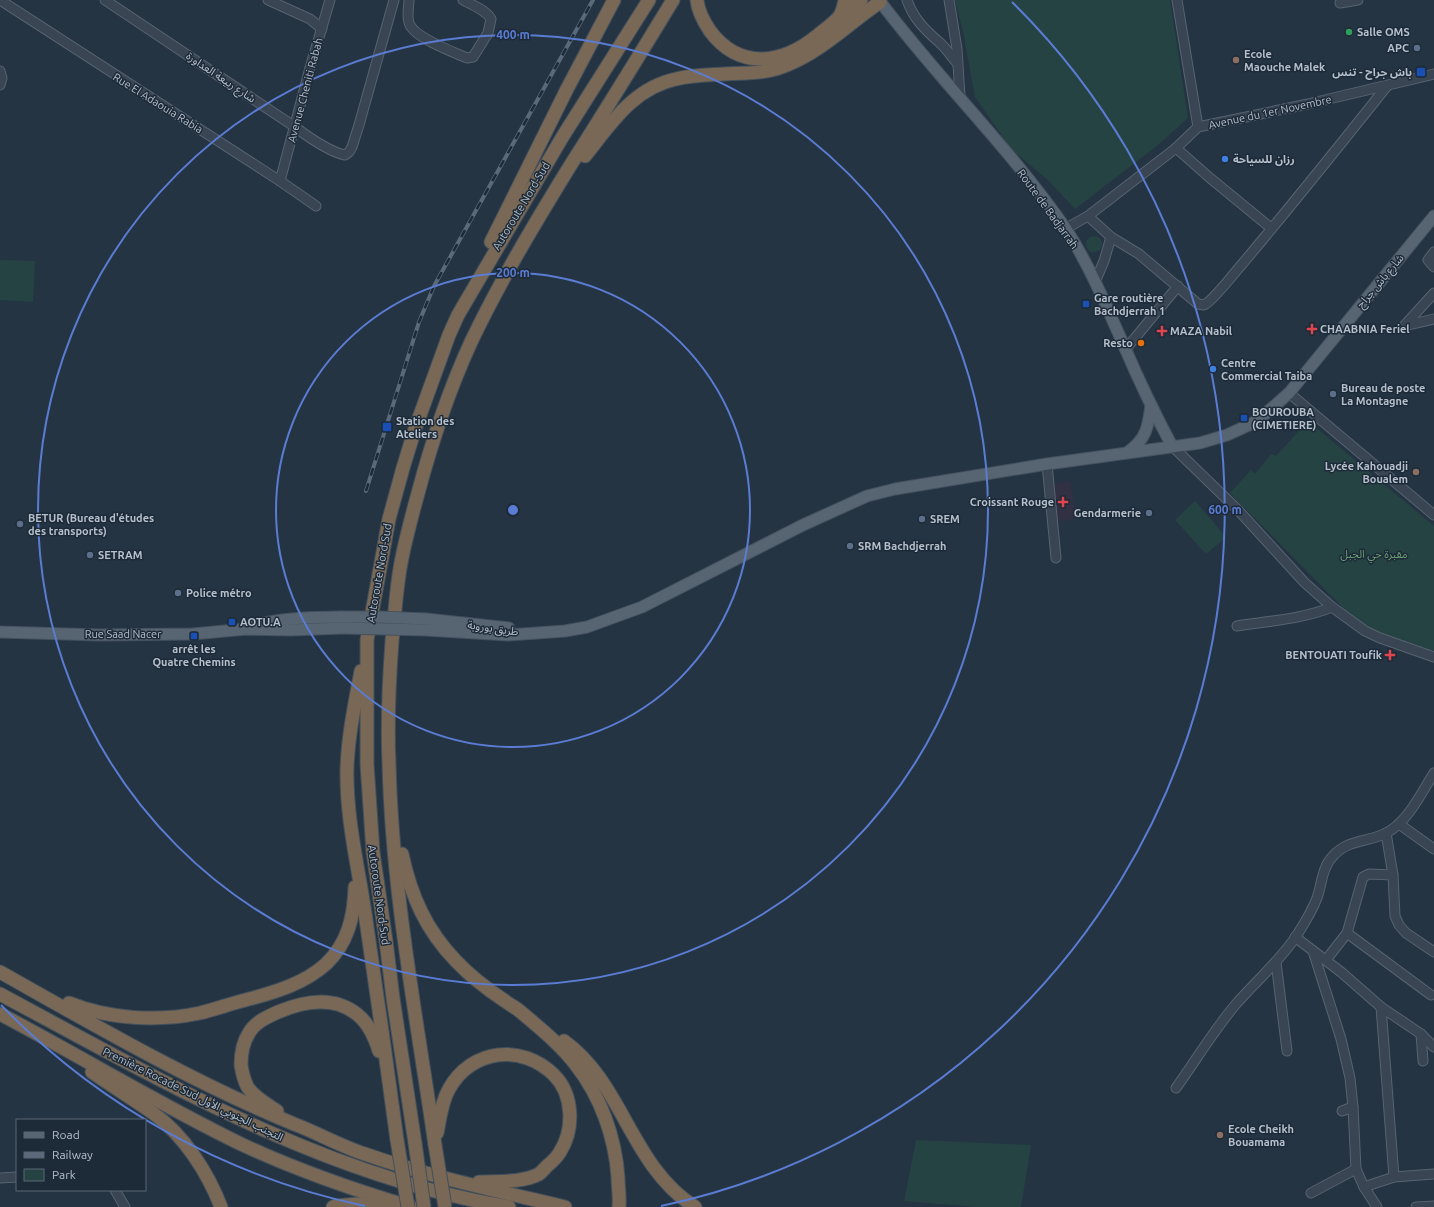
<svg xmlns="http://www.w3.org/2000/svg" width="1434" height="1207" viewBox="0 0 1434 1207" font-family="Ubuntu,'Noto Sans Arabic',sans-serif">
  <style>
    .medical { fill: #323143 }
    .green { fill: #264344 }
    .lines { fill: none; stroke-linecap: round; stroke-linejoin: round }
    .minor-casing { stroke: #576370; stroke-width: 11 }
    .major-casing { stroke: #45515f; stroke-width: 13 }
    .highway-casing { stroke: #43505d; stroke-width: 15 }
    .minor { stroke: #394552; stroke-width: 9 }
    .major { stroke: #576572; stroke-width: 11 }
    .highway { stroke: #796855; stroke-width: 13 }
    .rail-casing { stroke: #5a6a7a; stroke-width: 4 }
    .rail { stroke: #1d2a38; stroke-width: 2.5; stroke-dasharray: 8; stroke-linecap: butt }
    .major-bridge-casing { stroke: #45515f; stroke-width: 13; stroke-linecap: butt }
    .highway-bridge-casing { stroke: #43505d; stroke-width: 15; stroke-linecap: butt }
    .major-bridge { stroke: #576572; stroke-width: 11 }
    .highway-bridge { stroke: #796855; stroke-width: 13 }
    .ring { fill: none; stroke: #5a7cd3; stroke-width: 2 }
    .leisure-dot { fill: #2e9e5b; stroke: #1d2a38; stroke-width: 1.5 }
    .service-dot { fill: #5c6f8a; stroke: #1d2a38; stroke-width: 1.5 }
    .education-dot { fill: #8d6e63; stroke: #1d2a38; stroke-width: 1.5 }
    .transit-dot { fill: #1a4fb4; stroke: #1d2a38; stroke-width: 1.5 }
    .shop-dot { fill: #3f7fe0; stroke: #1d2a38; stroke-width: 1.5 }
    .health-dot { fill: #e0444e; stroke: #1d2a38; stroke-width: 1.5 }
    .food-dot { fill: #e8710a; stroke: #1d2a38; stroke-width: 1.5 }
    .labels { text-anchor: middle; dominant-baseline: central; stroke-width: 3; stroke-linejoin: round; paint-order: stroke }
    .poi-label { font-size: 11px; font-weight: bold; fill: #b6c0cc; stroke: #1d2a38; text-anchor: start }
    .street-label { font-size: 11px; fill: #b6c0cc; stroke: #1d2a38 }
    .park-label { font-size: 11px; fill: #6b9f73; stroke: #1d2a38 }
    .centre { fill: #5a7cd3; stroke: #1d2a38; stroke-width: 2 }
    .ring-label { font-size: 12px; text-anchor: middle; font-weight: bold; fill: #5a7cd3; stroke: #1d2a38; stroke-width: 3; stroke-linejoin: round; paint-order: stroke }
  </style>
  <rect width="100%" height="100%" fill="#243443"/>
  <polygon class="medical" points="1070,481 1076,518 1056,522 1051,485"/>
  <g class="green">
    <polygon points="955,0 1170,0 1188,118 1158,145 1075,209 1048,180 1012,150 975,97 963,32"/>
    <circle cx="1094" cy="244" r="8"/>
    <polygon points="0,260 35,261 33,302 0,300"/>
    <polygon points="1308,421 1434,526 1434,652 1373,631 1353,618 1230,493 1251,470 1255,474 1271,454 1276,456"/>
    <polygon points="1195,501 1226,537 1206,554 1175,520"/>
    <polygon points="916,1140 1031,1145 1021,1207 978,1207 904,1201"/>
  </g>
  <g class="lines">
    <g class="minor-casing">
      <g id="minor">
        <polyline points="0,0 280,181 316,206"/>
        <path d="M105,0L295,127C307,136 330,152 345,155L349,152L352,147L359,125L394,0"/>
        <polyline points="268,0 310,19 322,29"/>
        <path d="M409,0C409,7 406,18 410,25C416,38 453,52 467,58L473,57L488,33L491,19C486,10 472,5 463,0"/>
        <path d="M907,0C913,18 925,30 939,42C946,48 951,56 957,63"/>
        <polyline points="949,0 957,49 960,96"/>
        <polyline points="1177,0 1198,127"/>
        <polyline points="1340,3 1358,0"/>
        <polyline points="0,71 2,78 0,85"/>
        <polyline points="1176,148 1210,178 1271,228"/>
        <polyline points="280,181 310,68 330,0"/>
        <path d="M1088,216L1111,237L1139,254L1198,304L1204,305C1213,301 1235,272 1243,263C1292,205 1340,145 1387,86"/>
        <polyline points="1065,229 1088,216 1176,148 1198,127 1308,104 1434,74"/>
        <polyline points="1434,252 1428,260 1434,267"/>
        <polyline points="1095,282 1104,261 1111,237"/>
        <polyline points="1434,293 1404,326 1434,319"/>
        <polyline points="1125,350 1178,286"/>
        <polyline points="1289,393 1434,515"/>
        <polyline points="1172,446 1239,511 1304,582 1332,607 1365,631 1380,638 1434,657"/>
        <polyline points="1047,464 1056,558"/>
        <path d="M1237,626C1269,621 1303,619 1332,607"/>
        <polyline points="1399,824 1434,849"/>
        <polyline points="1386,833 1393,875 1395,916 1399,925 1406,933 1434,952"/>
        <polyline points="1347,933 1431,995"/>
        <polyline points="1295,937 1341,972 1381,1007 1421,1034 1434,1047"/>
        <polyline points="1313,951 1341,1039 1350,1078 1353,1107 1356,1169 1364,1187 1377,1207"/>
        <polyline points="1326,960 1347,933 1363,877 1369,874 1393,875"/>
        <polyline points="1276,962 1287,1051"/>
        <polyline points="1381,1007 1394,1177"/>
        <polyline points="1421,1034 1423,1061"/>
        <path d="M1176,1088C1196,1060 1214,1030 1236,1004C1256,981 1280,961 1297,935C1304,924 1312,911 1317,898C1322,884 1322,867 1333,856C1349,838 1369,843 1388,832C1409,820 1421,793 1434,773"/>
        <polyline points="1342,1111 1353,1107"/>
        <polyline points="0,1178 17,1177"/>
        <polyline points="1364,1187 1394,1177 1434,1174"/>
        <polyline points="115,1190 125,1207"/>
        <polyline points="1311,1193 1356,1169"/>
        <polyline points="1416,1207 1434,1206"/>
      </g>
    </g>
    <g class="major-casing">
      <g id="major">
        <path d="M879,0C938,79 1010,148 1066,229C1090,266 1107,308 1125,348C1139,381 1155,414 1172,446"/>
        <path d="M1128,452C1147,438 1148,427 1151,405"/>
        <polyline points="426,619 509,628"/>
        <path d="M254,625C282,618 312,617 341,617"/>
        <polyline points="426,630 508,635 565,631 587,627 642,607 803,525 867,496 895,489 1047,464 1200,443 1227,435 1253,423 1264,415 1289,393 1434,216"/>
        <polyline points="0,632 99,635 193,634 246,629 291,630 343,628"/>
      </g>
    </g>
    <g class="highway-casing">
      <g id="highway">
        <path d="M697,0C698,11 704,22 710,31C740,71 783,64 818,35C824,30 833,24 839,17C842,13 844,5 845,0"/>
        <polyline points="840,16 861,0"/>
        <path d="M585,156C610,125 633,88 676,79C692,75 708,75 724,74C745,73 768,74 787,65C822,51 849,23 880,2"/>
        <polyline points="491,242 567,89 614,0"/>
        <path d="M361,671C355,703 348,736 347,769C346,817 358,866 365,913C376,989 387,1064 397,1140"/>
        <path d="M402,854C411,896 426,930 456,961C470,976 487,989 505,1001C510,1005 517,1008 522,1013C541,1029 562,1046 576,1065C601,1097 615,1137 618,1177C618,1187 620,1197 619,1207"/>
        <path d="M0,972C96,1026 192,1082 294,1124C318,1133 340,1146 365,1154C430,1177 498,1191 565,1207"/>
        <path d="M0,994C162,1081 325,1177 509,1207"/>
        <path d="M69,1003C109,1019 157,1022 200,1013C216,1009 233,1003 249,999C276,992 305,983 326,964C348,943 354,917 355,887"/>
        <path d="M0,1014C82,1057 160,1105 243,1145C297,1170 354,1190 411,1207"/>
        <path d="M564,1041C623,1083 631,1167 695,1207"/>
        <path d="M92,1072C112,1086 133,1099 153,1113C184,1135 208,1173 221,1207"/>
        <path d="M277,1111C267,1104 253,1097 247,1086C244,1080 242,1071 241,1065C241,1054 243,1042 249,1033C255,1022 267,1017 278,1012C304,1001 334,995 358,1015C369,1024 375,1038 379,1051"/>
        <path d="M437,1133C440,1119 441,1103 449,1089C471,1049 522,1043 554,1075C574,1095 574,1130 560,1152C557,1157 552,1162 547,1166C545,1168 542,1172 539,1174C522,1183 497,1181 479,1182"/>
        <polyline points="415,1143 393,998 386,941 373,852 367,764 367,640 389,519 403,468 415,429 449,335 458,315 563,136 649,0"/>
        <path d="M435,1145C417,1019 392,892 389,763C387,723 389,682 392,641C395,615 396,589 401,563C405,541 411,519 417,497C431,444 448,392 471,342C500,281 535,223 570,166C605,111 639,56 673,0"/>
        <polyline points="333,1207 336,1206 358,1204 395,1206"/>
      </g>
    </g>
    <use href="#minor" class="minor"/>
    <use href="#major" class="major"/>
    <use href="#highway" class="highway"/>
    <g class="rail-casing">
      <polyline id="rail" points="366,491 419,322 434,286 593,0"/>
    </g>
    <use href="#rail" class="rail"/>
    <g class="major-bridge-casing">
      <g id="major-bridge">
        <polyline points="341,617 379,617 426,619"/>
        <polyline points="343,628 426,630"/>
      </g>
    </g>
    <g class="highway-bridge-casing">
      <g id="highway-bridge">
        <polyline points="397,1140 408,1207"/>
        <polyline points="415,1143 424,1207"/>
        <polyline points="435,1145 445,1207"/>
      </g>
    </g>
    <use href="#major-bridge" class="major-bridge"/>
    <use href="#highway-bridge" class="highway-bridge"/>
  </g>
  <g class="ring">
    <circle cx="513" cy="510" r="237"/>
    <circle cx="513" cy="510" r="475"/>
    <path d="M365 1206A712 712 0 0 1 1 1005M1012 2A712 712 0 0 1 661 1206"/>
  </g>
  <circle class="leisure-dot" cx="1349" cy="32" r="4"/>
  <g class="service-dot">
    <circle cx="1417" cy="48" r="4"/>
    <circle cx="1333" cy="394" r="4"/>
    <circle cx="1149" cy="513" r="4"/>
    <circle cx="922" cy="519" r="4"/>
    <circle cx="20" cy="524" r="4"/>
    <circle cx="850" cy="546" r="4"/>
    <circle cx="90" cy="555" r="4"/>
    <circle cx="178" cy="593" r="4"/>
  </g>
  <g class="education-dot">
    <circle cx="1236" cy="60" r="4"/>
    <circle cx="1416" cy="472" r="4"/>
    <circle cx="1220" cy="1135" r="4"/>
  </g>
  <g class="transit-dot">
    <rect x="1416" y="67" width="10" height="10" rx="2"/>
    <rect x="1082" y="300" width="8" height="8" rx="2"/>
    <rect x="1240" y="414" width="8" height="8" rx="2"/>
    <rect x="382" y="422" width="10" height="10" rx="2"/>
    <rect x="228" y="618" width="8" height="8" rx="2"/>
    <rect x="190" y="632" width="8" height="8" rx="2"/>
  </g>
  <g class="shop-dot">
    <circle cx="1225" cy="159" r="4"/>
    <circle cx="1213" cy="369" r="4"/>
  </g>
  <g class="health-dot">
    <path d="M1310 323h4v4h4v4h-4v4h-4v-4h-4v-4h4z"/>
    <path d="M1160 325h4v4h4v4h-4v4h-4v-4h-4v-4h4z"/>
    <path d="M1061 496h4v4h4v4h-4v4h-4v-4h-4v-4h4z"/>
    <path d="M1388 649h4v4h4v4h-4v4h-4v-4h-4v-4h4z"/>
  </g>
  <circle class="food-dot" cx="1141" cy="343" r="4"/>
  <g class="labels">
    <g class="poi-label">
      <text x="1357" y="32">Salle OMS</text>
      <text x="1409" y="48" text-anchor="end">APC</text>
      <text x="1244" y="54">Ecole<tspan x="1244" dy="13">Maouche Malek</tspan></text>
      <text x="1412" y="72" text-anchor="end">باش جراح - تنس</text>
      <text x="1233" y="159">رزان للسياحة</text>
      <text x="1094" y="298">Gare routière<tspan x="1094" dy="13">Bachdjerrah 1</tspan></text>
      <text x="1320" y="329">CHAABNIA Feriel</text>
      <text x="1170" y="331">MAZA Nabil</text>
      <text x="1133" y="343" text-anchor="end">Resto</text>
      <text x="1221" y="363">Centre<tspan x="1221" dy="13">Commercial Taiba</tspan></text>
      <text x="1341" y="388">Bureau de poste<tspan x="1341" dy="13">La Montagne</tspan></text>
      <text x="1252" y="412">BOUROUBA<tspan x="1252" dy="13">(CIMETIERE)</tspan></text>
      <text x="396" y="421">Station des<tspan x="396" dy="13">Ateliers</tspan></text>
      <text x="1408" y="466" text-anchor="end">Lycée Kahouadji<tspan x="1408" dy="13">Boualem</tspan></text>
      <text x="1054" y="502" text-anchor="end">Croissant Rouge</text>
      <text x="1141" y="513" text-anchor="end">Gendarmerie</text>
      <text x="28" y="518">BETUR (Bureau d'études<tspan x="28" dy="13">des transports)</tspan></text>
      <text x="930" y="519">SREM</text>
      <text x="858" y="546">SRM Bachdjerrah</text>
      <text x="98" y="555">SETRAM</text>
      <text x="186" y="593">Police métro</text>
      <text x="240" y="622">AOTU.A</text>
      <text x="194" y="649" text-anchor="middle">arrêt les<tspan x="194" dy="13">Quatre Chemins</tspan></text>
      <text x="1382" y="655" text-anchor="end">BENTOUATI Toufik</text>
      <text x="1228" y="1129">Ecole Cheikh<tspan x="1228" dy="13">Bouamama</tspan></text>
    </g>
    <g class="street-label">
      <text transform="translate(221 77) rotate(34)">شارع ربيعة العداورة</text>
      <text transform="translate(305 90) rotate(-75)">Avenue Cheniti Rabah</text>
      <text transform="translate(158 103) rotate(32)">Rue El Adaouia Rabia</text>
      <text transform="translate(1270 112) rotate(-12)">Avenue du 1er Novembre</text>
      <text transform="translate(521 206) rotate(-59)">Autoroute Nord-Sud</text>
      <text transform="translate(1048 209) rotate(54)">Route de Badjarrah</text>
      <text transform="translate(1380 281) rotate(-50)">شارع باش جراح</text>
      <text transform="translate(379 573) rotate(-80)">Autoroute Nord-Sud</text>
      <text transform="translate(493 628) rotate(8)">طريق بوروبة</text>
      <text x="123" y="634">Rue Saad Nacer</text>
      <text transform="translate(379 895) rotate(82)">Autoroute Nord-Sud</text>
      <text transform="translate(193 1094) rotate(26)">Première Rocade Sud التجنب الجنوبي الأول</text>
    </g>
    <g class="park-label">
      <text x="1374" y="554">مقبرة حي الجبل</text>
    </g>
  </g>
  <circle cx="513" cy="510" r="6" class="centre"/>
  <g class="ring-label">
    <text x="513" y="39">400 m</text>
    <text x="513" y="277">200 m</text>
    <text x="1225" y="514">600 m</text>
  </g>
  <rect x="16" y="1119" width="130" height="72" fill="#1d2a38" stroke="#5a6673"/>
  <rect x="24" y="1132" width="20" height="6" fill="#576572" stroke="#5a6673"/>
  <text x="52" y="1139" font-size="12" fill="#b6c0cc">Road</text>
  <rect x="24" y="1152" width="20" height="6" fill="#5a6a7a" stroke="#5a6673"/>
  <text x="52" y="1159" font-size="12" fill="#b6c0cc">Railway</text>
  <rect x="24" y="1169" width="20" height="12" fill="#264344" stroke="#5a6673"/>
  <text x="52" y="1179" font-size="12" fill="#b6c0cc">Park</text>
</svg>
